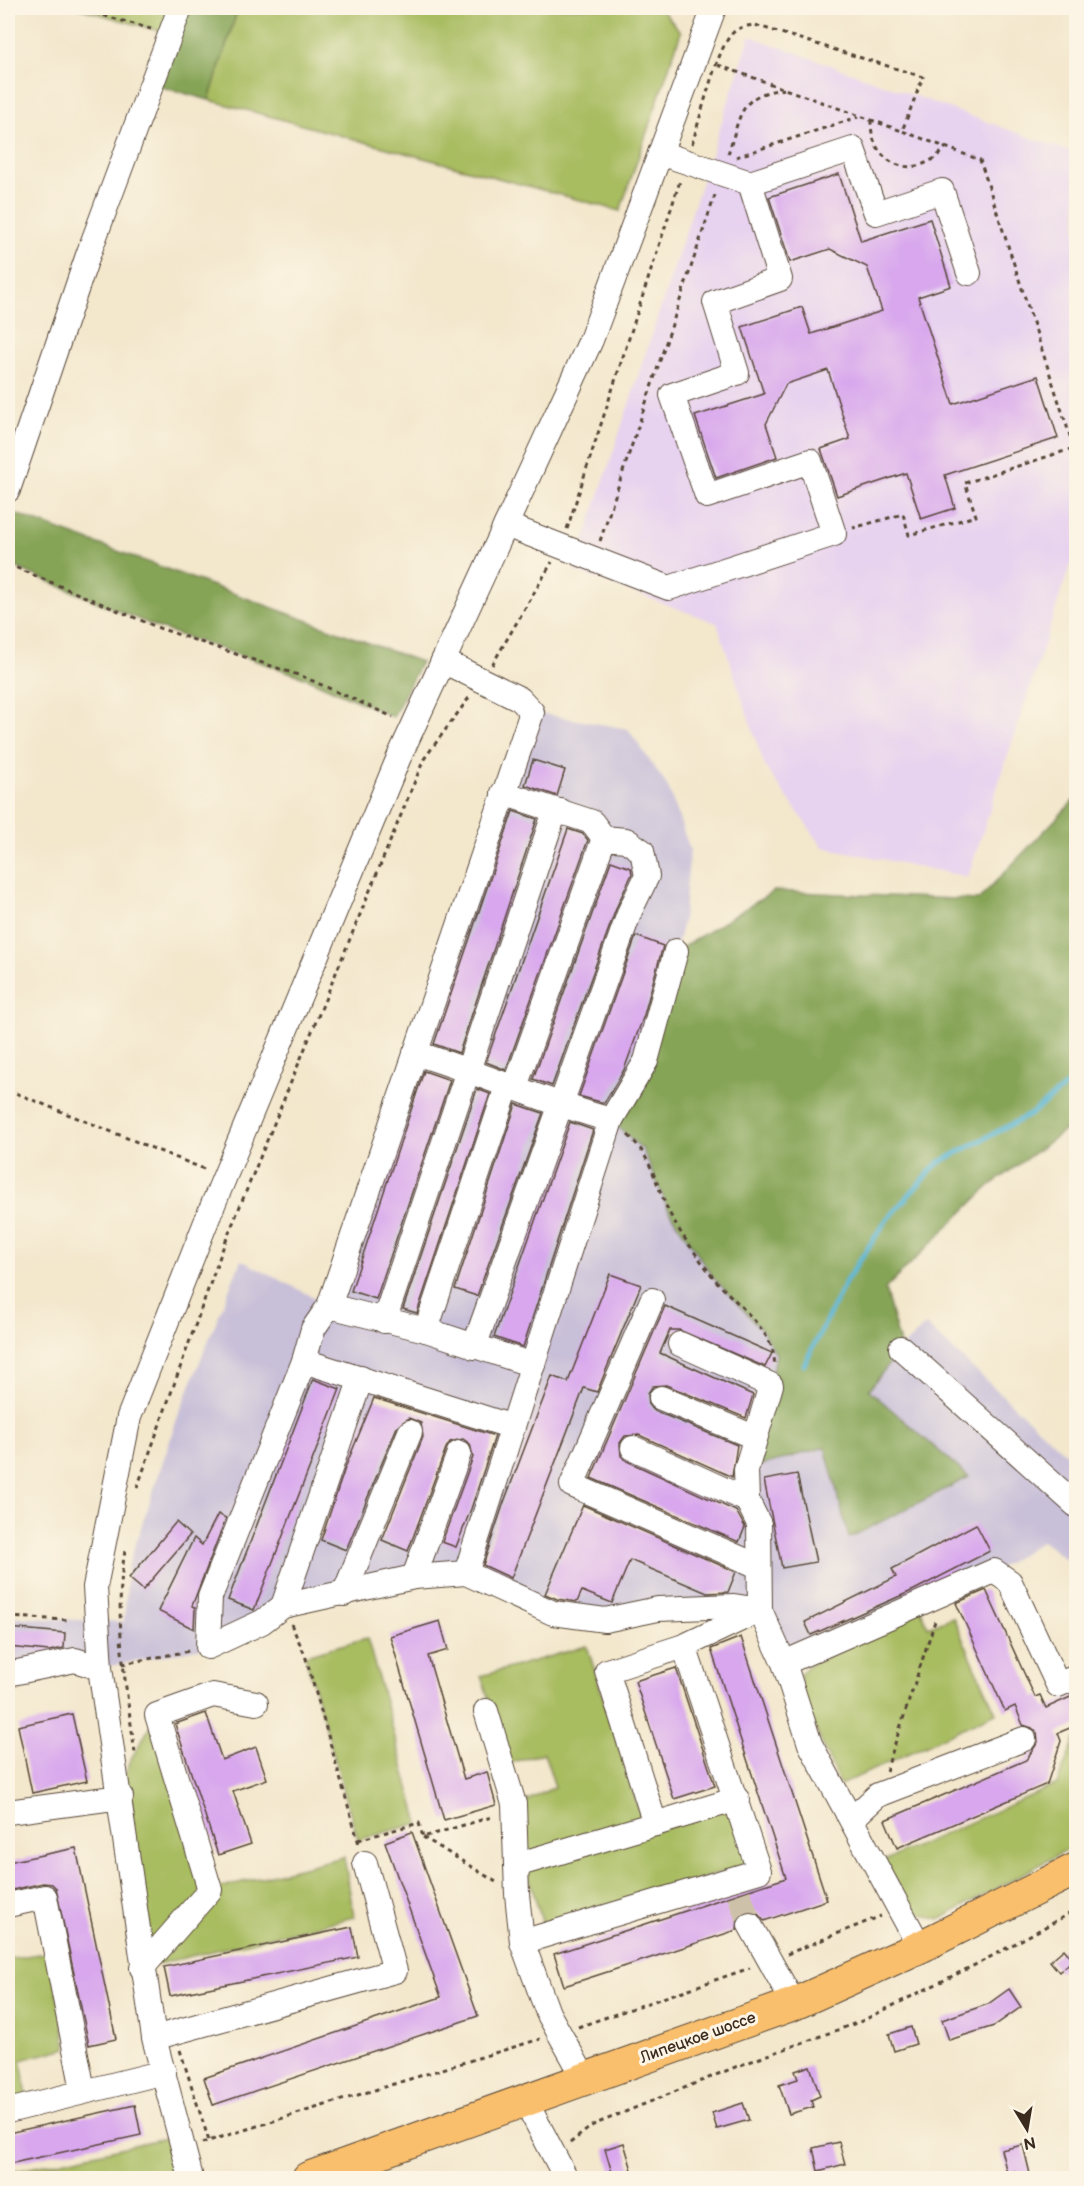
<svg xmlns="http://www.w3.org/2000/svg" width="1084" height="2186" viewBox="0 0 1084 2186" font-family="'Balsamiq Sans',sans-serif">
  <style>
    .built { fill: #e7d2ef }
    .industrial { fill: #c8bfd8; fill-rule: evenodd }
    .green { fill: #a8bc61; stroke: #727340; stroke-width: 1.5 }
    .forest { fill: #86a457; stroke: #60673a; stroke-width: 1.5 }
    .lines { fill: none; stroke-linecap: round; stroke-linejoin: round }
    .stream { stroke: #52b2d0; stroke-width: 5 }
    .building { fill: #d8a7ed }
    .minor-tunnel { stroke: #cec1a9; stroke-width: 24; stroke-dasharray: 24 12; stroke-linecap: butt }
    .minor-casing { stroke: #574638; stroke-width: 26 }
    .major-casing { stroke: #574638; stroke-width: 34 }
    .path { stroke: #574638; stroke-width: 3; stroke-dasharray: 4.5 4.5; stroke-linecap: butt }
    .minor { stroke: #fff; stroke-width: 24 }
    .major { stroke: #f9bf6c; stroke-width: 32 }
    .labels { text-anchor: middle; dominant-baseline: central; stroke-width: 6; stroke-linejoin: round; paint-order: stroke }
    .street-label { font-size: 16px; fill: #3b2a1e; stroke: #fcf5e5 }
  </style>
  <rect width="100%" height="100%" fill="#fcf5e5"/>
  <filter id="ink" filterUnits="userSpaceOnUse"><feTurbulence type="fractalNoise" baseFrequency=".0167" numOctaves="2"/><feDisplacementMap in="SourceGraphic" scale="12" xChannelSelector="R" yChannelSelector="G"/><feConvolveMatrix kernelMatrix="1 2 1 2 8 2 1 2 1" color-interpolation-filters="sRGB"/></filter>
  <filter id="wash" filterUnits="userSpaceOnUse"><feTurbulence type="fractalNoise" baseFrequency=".008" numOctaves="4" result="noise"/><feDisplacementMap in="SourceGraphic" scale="24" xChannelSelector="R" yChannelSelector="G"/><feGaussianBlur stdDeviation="1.35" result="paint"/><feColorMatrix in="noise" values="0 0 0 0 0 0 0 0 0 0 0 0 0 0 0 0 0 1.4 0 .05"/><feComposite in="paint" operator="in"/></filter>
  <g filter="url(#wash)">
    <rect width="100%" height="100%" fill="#f3e7cc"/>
    <polygon class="built" points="750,36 1076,154 1076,547 968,877 823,847 765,767 717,623 574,571"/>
    <path class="industrial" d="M532,712L628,729L668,787L690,850L683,922L646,1061L611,1120L643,1150L670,1213L714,1278L762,1330L776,1354L771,1385L746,1469L825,1446L850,1538L968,1478L869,1390L901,1348L926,1325L1076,1463V1567L1042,1541L994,1571L784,1663L760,1610L734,1606L658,1609L605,1620L553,1613L466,1573L414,1577L283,1606L262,1622L208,1647L100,1668L75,1660L8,1674V1617L124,1622L128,1567L178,1416L241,1260L329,1305ZM610,1274L641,1286L600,1393L584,1388L509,1582L478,1570L552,1376L568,1382ZM664,1306L771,1353L763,1371L670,1330L660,1353L759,1397L746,1426L650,1384L641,1406L743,1451L730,1480L628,1436L618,1457L750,1515L736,1547L587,1481ZM313,1380L339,1390L254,1610L228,1600ZM380,1387L501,1437L456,1547L438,1539L477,1444L457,1436L409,1551L378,1538L424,1425L402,1416L346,1550L316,1538ZM797,1474L816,1561L783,1568L764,1481ZM585,1502L738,1567L724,1600L630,1560L611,1603L598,1597L616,1555L601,1548L572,1614L542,1601ZM975,1524L989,1551L906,1594L892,1568ZM879,1586L887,1602L812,1637L805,1621Z"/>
    <g class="green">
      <polygon points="78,8 180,8 170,34"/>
      <polygon points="238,8 660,8 681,32 620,211 209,100"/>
      <polygon points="920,1607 928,1627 953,1617 996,1713 840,1785 802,1697 800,1674 808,1666"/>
      <polygon points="367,1638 419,1823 358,1840 305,1655"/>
      <polygon points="587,1646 642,1820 525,1855 526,1801 555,1787 544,1753 510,1763 481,1676"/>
      <polygon points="157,1715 210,1890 344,1857 354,1917 142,1968 121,1797 129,1762"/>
      <polygon points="1076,1737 1076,1845 939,1920 913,1911 883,1861 1057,1784"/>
      <polygon points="734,1806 752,1863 544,1928 527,1871"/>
      <polygon points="50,1952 67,2048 21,2060 27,2097 8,2102 8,1959"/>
      <polygon points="179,2135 191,2178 8,2178 8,2173"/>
    </g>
    <g class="forest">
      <polygon points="180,8 238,8 209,100 151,84"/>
      <polygon points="8,511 421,662 393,717 304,677 159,628 8,564"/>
      <polygon points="1076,798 1076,1122 988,1187 885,1289 901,1348 869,1390 969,1477 849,1538 825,1447 746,1470 771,1385 776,1354 762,1330 714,1278 670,1213 643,1150 611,1120 676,951 774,891 978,900"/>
    </g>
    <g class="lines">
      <polyline class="stream" points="804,1365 846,1281 887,1219 938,1163 1031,1114 1076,1078"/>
    </g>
    <g id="blocks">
      <g class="building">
        <polygon points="839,174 861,241 930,219 951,286 918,297 953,404 1038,376 1058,438 945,475 955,508 921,519 906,473 837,496 821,449 850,439 828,370 786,384 766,424 777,457 716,478 695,416 764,394 742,327 802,307 811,334 882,311 867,267 830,249 790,262 769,197"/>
        <polygon points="533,760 565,770 557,796 525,785"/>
        <polygon points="513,811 537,819 459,1053 434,1044"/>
        <polygon points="568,829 583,834 588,840 506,1070 486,1062"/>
        <polygon points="611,861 631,868 632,874 617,906 552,1086 533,1079"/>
        <polygon points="636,936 663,946 644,1015 624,1070 604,1103 579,1096"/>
        <polygon points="424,1071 450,1080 376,1299 351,1291"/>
        <polygon points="477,1089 490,1094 417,1313 403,1309"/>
        <polygon points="516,1104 543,1113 477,1296 455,1289"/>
        <polygon points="570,1122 593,1130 523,1347 494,1337"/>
        <polygon points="610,1274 641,1285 597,1392 584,1388 511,1578 483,1565 504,1502 552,1376 568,1382"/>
        <polygon points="665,1306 772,1353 765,1367 679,1330 670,1330 660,1353 753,1395 746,1418 666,1385 653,1386 648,1393 649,1406 655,1411 737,1445 732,1477 639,1435 625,1436 620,1443 621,1456 627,1461 736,1511 745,1527 739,1542 591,1478"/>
        <polygon points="313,1379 340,1389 254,1610 228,1600"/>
        <polygon points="374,1398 495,1436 471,1509 456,1547 442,1542 473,1457 470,1444 463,1439 450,1442 446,1448 408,1551 382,1540 423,1437 421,1423 409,1418 397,1427 346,1550 321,1540 345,1468"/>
        <polygon points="797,1474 816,1562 782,1568 764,1480"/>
        <polygon points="583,1505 736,1572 728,1592 707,1593 630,1560 612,1603 582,1591 577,1602 557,1599 545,1594"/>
        <polygon points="218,1514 226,1518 192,1606 195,1608 194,1629 158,1611 194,1538 202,1545"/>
        <polygon points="176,1522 190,1535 143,1590 129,1578"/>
        <polygon points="976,1524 990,1551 914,1590 811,1635 805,1622 896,1577 892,1569"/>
        <polygon points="986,1590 1035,1697 1040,1695 1046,1708 1077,1694 1077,1725 1058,1733 1061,1741 1047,1784 897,1848 885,1820 1026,1760 1038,1742 1037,1733 1032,1728 1023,1725 1015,1706 1005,1711 956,1603"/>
        <polygon points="440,1621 448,1650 428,1656 464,1779 487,1772 496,1805 444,1820 390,1636"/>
        <polygon points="8,1628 65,1633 64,1648 49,1651 8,1647"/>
        <polygon points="741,1637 827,1900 764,1921 757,1913 744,1912 738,1918 737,1930 564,1986 554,1954 786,1878 711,1649"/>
        <polygon points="676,1668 715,1786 674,1799 635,1681"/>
        <polygon points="206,1713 222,1760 256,1747 267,1779 233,1791 251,1844 218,1855 175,1724"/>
        <polygon points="72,1714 87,1781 32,1793 18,1726"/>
        <polygon points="412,1832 478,2016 213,2105 204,2078 441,1997 385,1842"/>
        <polygon points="76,1848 116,2039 89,2045 56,1888 52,1884 43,1883 8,1891 8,1862"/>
        <polygon points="352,1927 358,1957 170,1996 164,1967"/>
        <polygon points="1064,1949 1073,1960 1059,1972 1050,1961"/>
        <polygon points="1009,1989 1021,2007 994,2026 949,2040 942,2020 988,2004"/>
        <polygon points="911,2027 916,2044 894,2051 889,2034"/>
        <polygon points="810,2066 820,2096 811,2100 813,2107 789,2114 779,2085 798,2079 795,2071"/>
        <polygon points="743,2103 749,2120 717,2129 712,2113"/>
        <polygon points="135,2105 141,2135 8,2164 8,2133"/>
        <polygon points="839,2142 845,2164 818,2171 813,2148"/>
        <polygon points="624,2143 632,2170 613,2176 605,2149"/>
        <polygon points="1023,2145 1031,2178 1016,2178 1015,2171 1007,2173 1001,2150"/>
      </g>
    </g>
  </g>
  <g filter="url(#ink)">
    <use href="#blocks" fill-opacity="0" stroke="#574638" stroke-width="1.5"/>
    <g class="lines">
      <polyline class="minor-tunnel" points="739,1894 750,1925"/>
      <g class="minor-casing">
        <g id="minor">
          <polyline points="660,153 750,183 853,149 876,213 942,191 969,273"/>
          <polyline points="8,490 88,255 180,8"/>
          <polyline points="506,525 669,588 834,534 810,461 707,496 672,395 737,373 715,302 780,279 750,183"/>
          <polyline points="443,661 520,699 532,712 329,1306 313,1329 304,1361 210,1597 208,1647 262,1622 283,1606 414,1577 466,1573 553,1613 605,1620 658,1609 734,1606 760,1610"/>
          <path d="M415,1053C481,1073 544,1102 611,1120"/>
          <polyline points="515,1087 604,838"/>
          <polyline points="652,1300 572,1485 758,1566"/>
          <polyline points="329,1306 426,1330 533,1365"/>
          <polyline points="384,1321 552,820 561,811"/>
          <polyline points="426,1330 508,1084"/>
          <polyline points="680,1344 771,1385 746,1470 747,1500 759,1524 760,1610 784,1663 810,1744 920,1947"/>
          <polyline points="474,1347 630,911 647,876 642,851 626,840 604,838 592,822 503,793"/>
          <polyline points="901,1348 1076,1505"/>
          <polyline points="304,1361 513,1427"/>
          <polyline points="661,1398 754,1437"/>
          <polyline points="633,1448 747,1500"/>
          <polyline points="466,1573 611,1120 646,1061 676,951"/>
          <polyline points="414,1577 459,1453"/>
          <polyline points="344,1594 410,1432"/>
          <polyline points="283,1606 361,1378"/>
          <polyline points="784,1663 994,1571 1010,1582 1058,1685 1076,1677"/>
          <polyline points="8,1674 75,1660 100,1668"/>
          <polyline points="486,1711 514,1804 517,1894 522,1942 548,2013 585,2079"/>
          <polyline points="8,1812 121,1797"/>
          <polyline points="852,1819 878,1795 1024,1739"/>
          <polyline points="655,1824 737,1799"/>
          <polyline points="516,1865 655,1824 607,1671 684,1646"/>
          <polyline points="8,1905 45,1897 83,2090"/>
          <polyline points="750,1925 794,2004"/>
          <polyline points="522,1942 759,1871 684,1646 760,1610"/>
          <polyline points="142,1968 210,1890 157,1715 213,1695 256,1703"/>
          <polyline points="154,2038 395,1971 365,1863"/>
          <polyline points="526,2102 566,2178"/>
          <polyline points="8,2111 164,2072"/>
          <polyline points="368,2158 375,2178"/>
          <polyline points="191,2178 154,2038 100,1668 95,1587 129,1417 210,1212 399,757 591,340 714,8"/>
        </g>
      </g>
      <g class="major-casing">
        <polyline id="major" points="308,2178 794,2004 920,1947 1076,1869"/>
      </g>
      <g class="path">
        <polyline points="78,8 151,29"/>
        <polyline points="718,65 902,131"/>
        <path d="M871,120C870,167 917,183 946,147"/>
        <path d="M692,144C700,119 716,53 730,36C737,27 745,26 755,25L923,77L902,131L980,160L1074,448L965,483L976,516L909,535L903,514L853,528"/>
        <path d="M728,154C741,115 739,93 786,89"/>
        <polyline points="736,157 858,117"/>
        <polyline points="567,529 680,181"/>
        <polyline points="600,541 716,192"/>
        <polyline points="8,564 159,628 304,677 393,717"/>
        <polyline points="492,665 552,562"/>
        <polyline points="8,1090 204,1169"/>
        <path d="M628,1135C652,1157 655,1183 669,1212C680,1234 698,1257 713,1277C731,1300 779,1334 774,1365"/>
        <polyline points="137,1488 224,1245 424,759 471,695"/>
        <path d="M125,1551C113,1618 126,1686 135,1753"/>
        <polyline points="8,1617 70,1620"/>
        <polyline points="291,1624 305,1655 359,1844"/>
        <polyline points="122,1664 189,1651"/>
        <polyline points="886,1771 936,1618"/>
        <polyline points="423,1837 496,1882"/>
        <polyline points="358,1840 419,1823 423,1837 495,1816"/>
        <polyline points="787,1954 881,1916"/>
        <polyline points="578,2027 750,1968"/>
        <polyline points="180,2050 209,2141"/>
        <polyline points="202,2143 540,2039"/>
        <polyline points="570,2143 593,2125 738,2066 862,2021 981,1962 1076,1910"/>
        <polyline points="532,2178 542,2175"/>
      </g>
      <use href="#minor" class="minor"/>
      <use href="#major" class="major"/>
    </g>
  </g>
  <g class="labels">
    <g class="street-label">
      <text transform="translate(698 2038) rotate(-20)">Липецкое шоссе</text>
    </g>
  </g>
  <rect width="1084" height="2186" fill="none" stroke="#fcf5e5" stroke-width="30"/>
  <g transform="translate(1027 2129) rotate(169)" stroke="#fcf5e5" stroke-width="4.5" paint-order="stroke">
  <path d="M0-4.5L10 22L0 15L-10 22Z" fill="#3b2a1e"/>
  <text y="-9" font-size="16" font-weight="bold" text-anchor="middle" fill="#3b2a1e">N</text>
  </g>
</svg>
